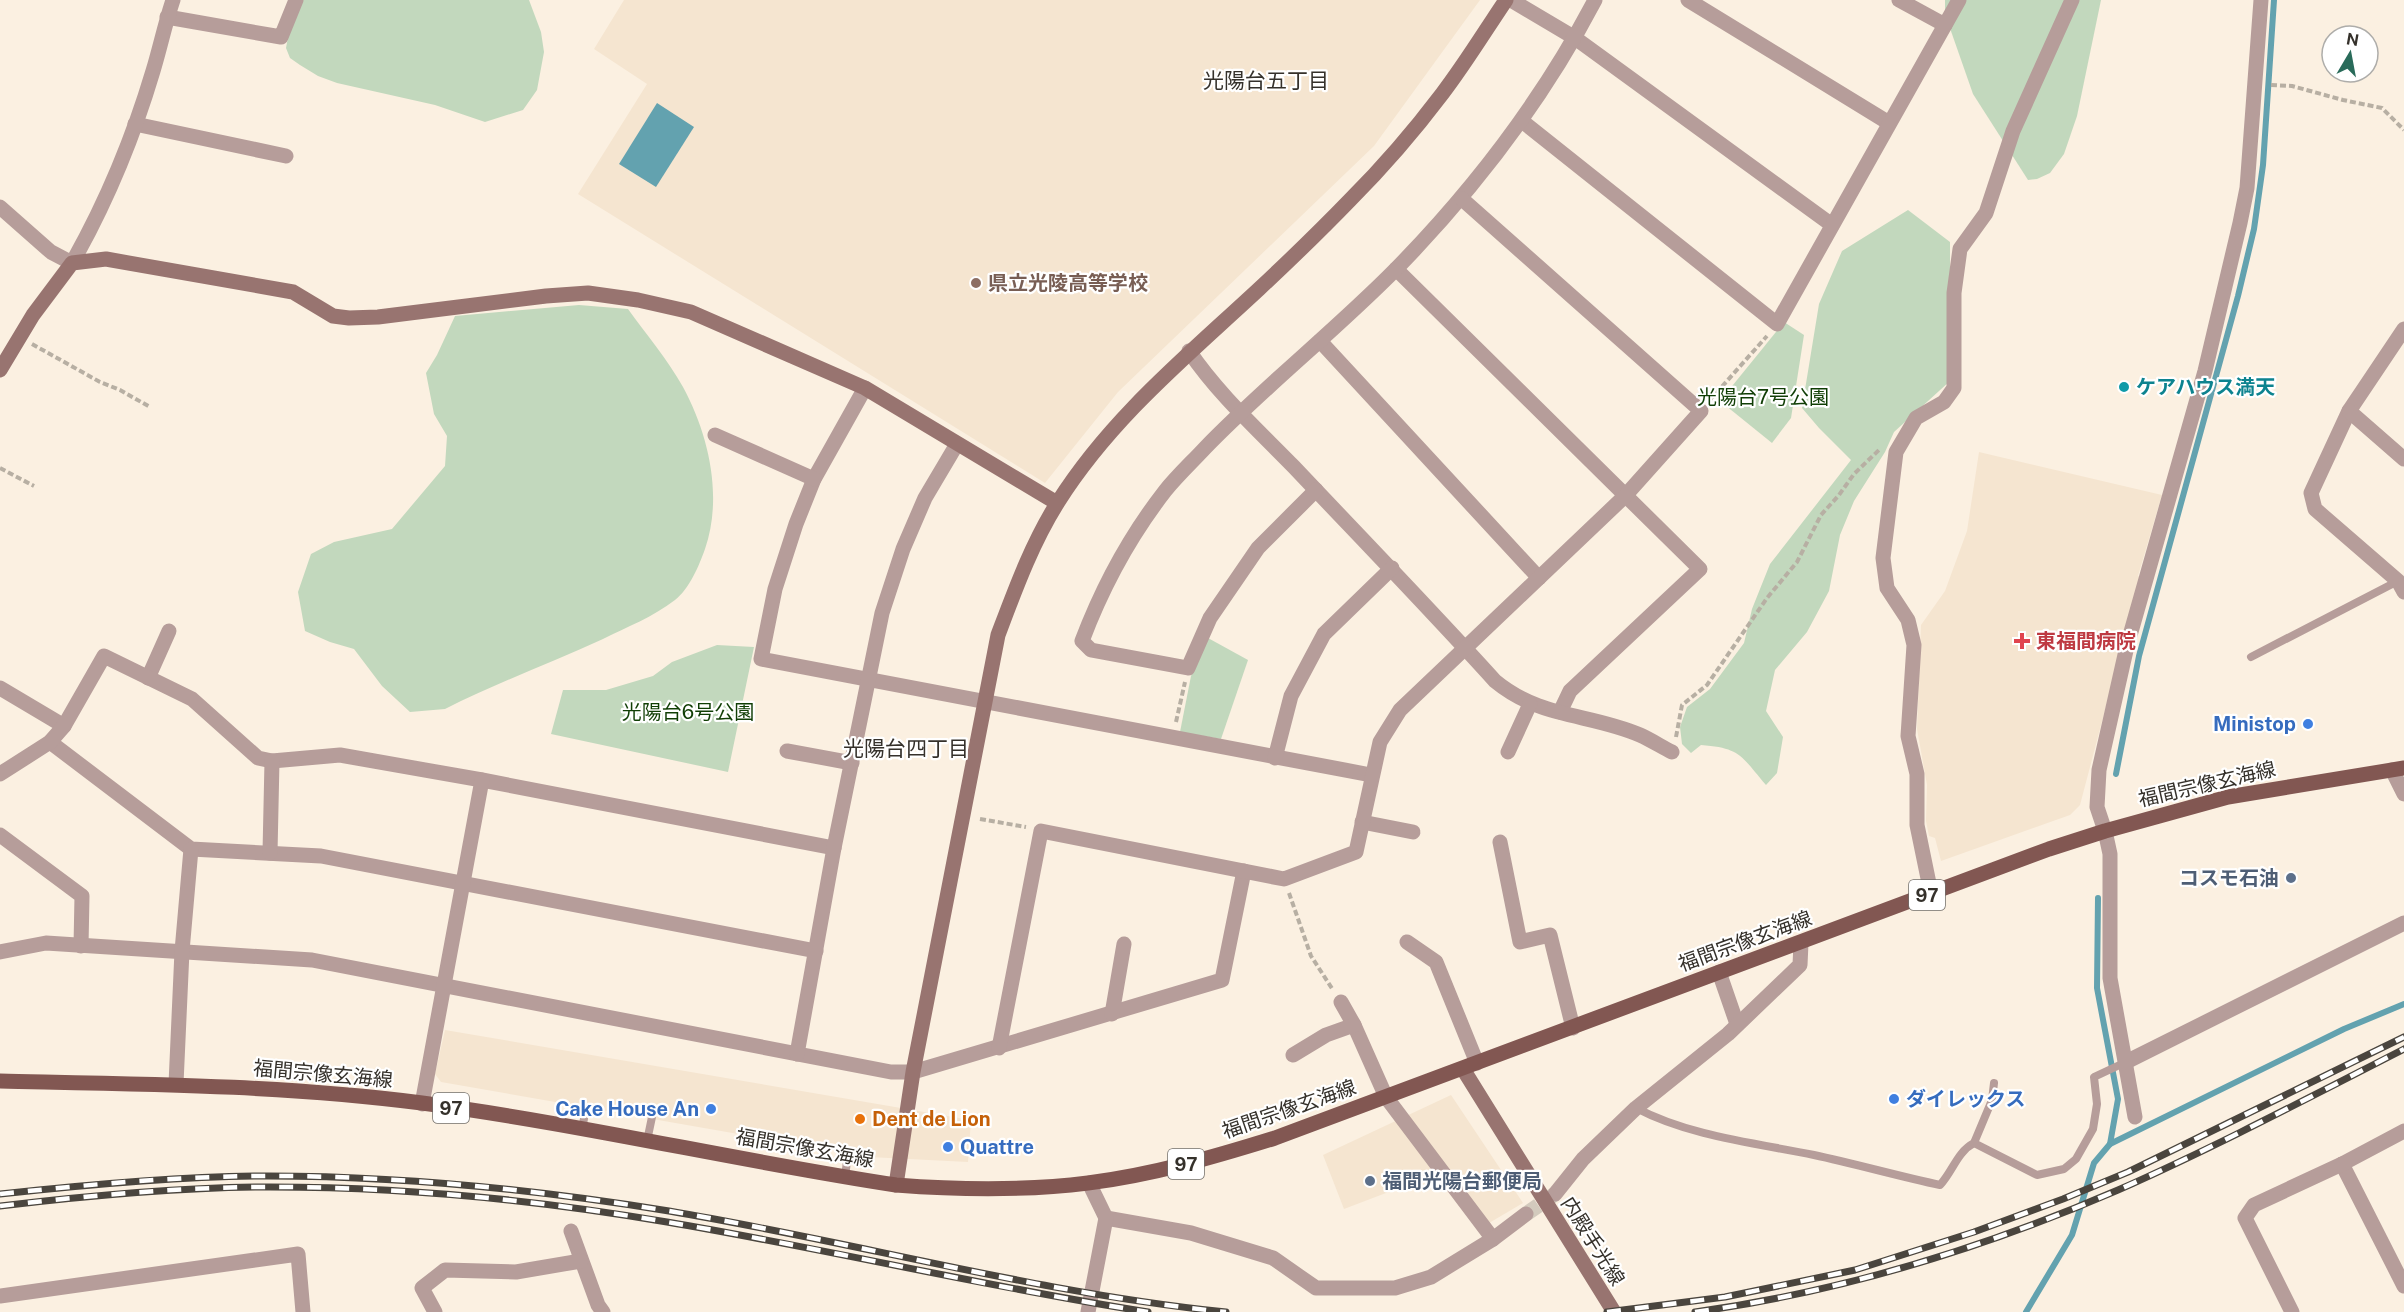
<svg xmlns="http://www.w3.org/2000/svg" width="2404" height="1312" viewBox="0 0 2404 1312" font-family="'Public Sans','Noto Sans JP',sans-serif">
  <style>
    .built { fill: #f5e5d0 }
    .green { fill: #c2d8bd }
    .water { fill: #63a2af }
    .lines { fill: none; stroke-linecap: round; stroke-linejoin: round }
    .stream { stroke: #63a2af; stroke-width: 6 }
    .street-tunnel { stroke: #d3cabd; stroke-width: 15; stroke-dasharray: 15 8; stroke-linecap: butt }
    .path { stroke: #b7afa3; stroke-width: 4; stroke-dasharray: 6 3; stroke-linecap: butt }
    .lane { stroke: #b69d9a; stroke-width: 8 }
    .street { stroke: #b69d9a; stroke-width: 15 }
    .secondary { stroke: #987470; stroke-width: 15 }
    .primary { stroke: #825752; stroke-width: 15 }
    .rail-casing { stroke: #4a453e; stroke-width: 7 }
    .rail { stroke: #fff; stroke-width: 4.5; stroke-dasharray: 14; stroke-linecap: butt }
    .education-dot { fill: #8d6e63; stroke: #fff; stroke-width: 2 }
    .culture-dot { fill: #0f9aa8; stroke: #fff; stroke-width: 2 }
    .health-dot { fill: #e0444e; stroke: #fff; stroke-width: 2 }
    .shop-dot { fill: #3f7fe0; stroke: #fff; stroke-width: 2 }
    .service-dot { fill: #5c6f8a; stroke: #fff; stroke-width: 2 }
    .food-dot { fill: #e8710a; stroke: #fff; stroke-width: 2 }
    .labels { text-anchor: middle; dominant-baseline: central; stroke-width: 4.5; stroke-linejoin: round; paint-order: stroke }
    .shield { fill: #fff; stroke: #726f6b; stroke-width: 1.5 }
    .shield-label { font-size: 18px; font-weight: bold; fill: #35312b }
    .education-label { font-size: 20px; font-weight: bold; fill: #785e54; stroke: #fff; text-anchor: start }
    .culture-label { font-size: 20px; font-weight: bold; fill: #0d838f; stroke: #fff; text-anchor: start }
    .park-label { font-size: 20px; fill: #103e05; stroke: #fff }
    .health-label { font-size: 20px; font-weight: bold; fill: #be3a42; stroke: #fff; text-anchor: start }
    .shop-label { font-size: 20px; font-weight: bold; fill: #366cbe; stroke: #fff; text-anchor: end }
    .street-label { font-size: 20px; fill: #35312b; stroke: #fff }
    .service-label { font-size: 20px; font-weight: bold; fill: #4e5e75; stroke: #fff; text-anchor: end }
    .food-label { font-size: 20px; font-weight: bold; fill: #c56008; stroke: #fff; text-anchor: start }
    .neighbourhood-label { font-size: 21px; fill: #35312b; stroke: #fff }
  </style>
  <rect width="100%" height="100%" fill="#fbf0e1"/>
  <g class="built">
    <polygon points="624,0 1480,0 1374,146 1118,392 1045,483 578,194 647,84 594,49"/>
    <polygon points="1979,452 2162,495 2138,576 2140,577 2080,805 2070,815 1941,861 1935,838 1929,836 1926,821 1927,785 1917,729 1921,625 1945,591 1967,531"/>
    <polygon points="445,1030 971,1120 968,1162 869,1157 441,1082 435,1074"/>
    <polygon points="1451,1095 1523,1203 1489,1223 1449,1169 1344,1209 1323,1155"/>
  </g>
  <g class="green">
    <polygon points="295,0 529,0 541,32 544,52 537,90 523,110 485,122 435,105 337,83 318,76 300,65 290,58 286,48"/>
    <polygon points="1945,0 2101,0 2077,116 2064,154 2050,173 2037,179 2028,180 1973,94 1945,14"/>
    <path d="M1908,210L1950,242V381L1894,432L1885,452L1854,501L1840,535L1829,591L1807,632L1775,670L1766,711L1783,737L1777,773L1766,785C1741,756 1741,748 1701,745L1691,753L1682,744L1680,727L1687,707L1710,689L1744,643L1752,609L1770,564L1851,460L1819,428L1802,408L1819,304L1842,251Z"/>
    <path d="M579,305L628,309C646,334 668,360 683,387C709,435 723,497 705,549C699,566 689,589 675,600C653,617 627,627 603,639C551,663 496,683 445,709L410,712L382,686L354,649L330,642L305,631L298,592L311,554L334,542L392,529L445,466L447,436L434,414L426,373L437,355L455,316Z"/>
    <polygon points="1784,322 1804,335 1791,418 1772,443 1720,401"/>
    <polygon points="1208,638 1248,660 1221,739 1180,732 1191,676"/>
    <polygon points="717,645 754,647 728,772 551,734 563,690 606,690 653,676 672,662"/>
  </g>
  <polygon class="water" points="657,103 694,127 656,187 619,164"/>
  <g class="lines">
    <g class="stream">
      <polyline points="2116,774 2139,656 2238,296 2254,229 2263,165 2274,0"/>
      <polyline points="2110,1144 2344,1029 2404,1004"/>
      <polyline points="2026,1312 2072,1235 2094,1163 2110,1144 2118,1099 2097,988 2098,898"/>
    </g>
    <polyline class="street-tunnel" points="1526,1214 1555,1194"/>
    <g class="path">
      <polyline points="2271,85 2292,86 2343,100 2382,108 2404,130"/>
      <polyline points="32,344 100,382 120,390 150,407"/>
      <polyline points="1710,400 1767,336"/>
      <polyline points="0,468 34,486"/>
      <polyline points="1176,722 1185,682"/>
      <polyline points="1676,737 1682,705 1707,685 1767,598 1797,562 1821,515 1839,495 1854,474 1880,449"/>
      <polyline points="980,819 1026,827"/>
      <polyline points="1289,893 1311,956 1333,990"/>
    </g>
    <g class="lane">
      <polyline points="2251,657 2398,581"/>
      <path d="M1636,1108C1689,1136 1755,1143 1814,1155C1856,1164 1898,1176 1940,1185C1953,1171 1957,1152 1974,1143L1992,1100L1994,1083"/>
      <polyline points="582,1130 586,1107"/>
      <polyline points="647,1141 652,1117"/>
      <polyline points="1974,1143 2037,1175 2064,1169 2076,1159 2093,1129 2097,1104 2094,1077 2126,1062"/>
      <polyline points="845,1177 848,1153"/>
    </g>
    <g class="street">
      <polyline points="1511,0 1575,38 1832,225"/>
      <polyline points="1688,0 1889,123"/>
      <polyline points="1899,0 1945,25"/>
      <polyline points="167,17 281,37 296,0"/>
      <polyline points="1522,121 1777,324 1959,0"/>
      <polyline points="135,124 286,156"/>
      <path d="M0,207L51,252L72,263C106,203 133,138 153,71C160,48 165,24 173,0"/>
      <polyline points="1396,269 1700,569 1570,691 1560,712"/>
      <polyline points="2404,329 2349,411 2311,493 2315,509 2398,581 2404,592"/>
      <polyline points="1320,341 1539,578"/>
      <path d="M1189,351C1218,394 1258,430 1294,467C1361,538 1429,608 1495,681C1541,719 1589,713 1640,735C1651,740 1662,747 1672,752"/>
      <polyline points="865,388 814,479 796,524 775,589 761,659 1371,775"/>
      <polyline points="2349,411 2404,459"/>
      <polyline points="715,435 814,479"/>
      <path d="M1316,490L1258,548L1210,618L1188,668L1091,650L1082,641C1102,588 1130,536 1165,491C1177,476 1192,462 1205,448C1266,385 1335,331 1397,268C1476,187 1542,101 1595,0"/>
      <polyline points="148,678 169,631"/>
      <polyline points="0,688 64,726"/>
      <polyline points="50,742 191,849 321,856 816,951"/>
      <polyline points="787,751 852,763"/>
      <polyline points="1508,752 1530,704"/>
      <polyline points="1275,758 1291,696 1324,634 1392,568"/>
      <polyline points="2392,770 2404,794"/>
      <polyline points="0,774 50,742 64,726 104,656 192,699 258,758 272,761 340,755 482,780 834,848"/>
      <polyline points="1362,822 1413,832"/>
      <polyline points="0,835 82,896 81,946"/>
      <polyline points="1500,842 1520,942 1550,935 1573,1028"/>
      <polyline points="270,853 272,761"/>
      <polyline points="1931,893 1917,825 1917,774 1908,736 1914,645 1908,620 1887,588 1883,558 1896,452 1916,418 1944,402 1954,388 1954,293 1960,249 1986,213 2013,131 2072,0"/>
      <polyline points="1407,942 1436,962 1477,1063"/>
      <polyline points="0,952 46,943 312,960 891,1072 913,1072 1222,980 1244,871"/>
      <polyline points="1719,972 1737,1024"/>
      <polyline points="1341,1002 1354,1025 1386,1097 1493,1239"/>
      <polyline points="1112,1014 1124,944"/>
      <polyline points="999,1048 1041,831 1284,879 1356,852 1380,742 1400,710 1625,496 1701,411 1462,199"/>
      <polyline points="797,1054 834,848 882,613 903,549 925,498 957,444"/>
      <polyline points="1293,1055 1326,1035 1354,1025"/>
      <polyline points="2126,1062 2404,923"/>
      <polyline points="176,1084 182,951 191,849"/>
      <polyline points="422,1104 482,780"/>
      <polyline points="2135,1117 2110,978 2110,854 2105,831 2097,807 2099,770 2127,646 2205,371 2240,223 2247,188 2261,0"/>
      <polyline points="2342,1164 2404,1286"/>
      <polyline points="1555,1194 1583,1159 1636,1108 1728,1034 1800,965 1801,943"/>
      <polyline points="1106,1218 1191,1233 1273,1258 1316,1288 1395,1288 1431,1277 1493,1239 1526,1214"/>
      <polyline points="571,1231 598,1305 603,1312"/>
      <polyline points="0,1296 298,1254 303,1312"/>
      <polyline points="435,1312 422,1288 445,1270 516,1272 581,1261"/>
      <polyline points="1088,1312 1106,1218 1089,1183"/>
      <polyline points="2292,1312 2245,1218 2254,1205 2342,1164 2404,1131"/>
    </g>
    <g class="secondary">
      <polyline points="0,370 33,315 72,263 106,259 293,292 333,316 349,318 378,317 546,296 588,293 638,300 691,312 865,388 1057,503"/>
      <polyline points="1463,1069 1614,1312"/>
      <path d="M896,1185L913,1072L998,635C1015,590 1032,543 1058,502C1111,418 1187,356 1259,289C1290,260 1321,230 1350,200C1383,167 1414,131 1442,94C1465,64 1485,31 1506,0"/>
    </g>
    <path class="primary" d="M0,1081C141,1084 282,1085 422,1103C581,1124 738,1161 896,1185C961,1190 1024,1191 1088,1183C1152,1175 1214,1157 1275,1138L2049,849L2105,831L2228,797L2404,768"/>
    <g class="rail-casing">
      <g id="rail">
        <path d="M0,1194C84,1185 169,1177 254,1176C392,1175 533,1189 669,1211C855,1242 1038,1293 1226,1312"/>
        <path d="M0,1206C85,1196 170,1188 255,1187C392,1186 532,1199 667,1222C828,1249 986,1287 1148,1312"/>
        <polyline points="1607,1312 1725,1297 1855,1270 1974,1232 2063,1199 2128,1172 2404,1037"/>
        <path d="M1695,1312C1840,1292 1984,1248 2118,1190C2215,1147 2310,1097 2404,1049"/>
      </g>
    </g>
    <use href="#rail" class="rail"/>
  </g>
  <circle class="education-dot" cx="976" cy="283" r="6"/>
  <circle class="culture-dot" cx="2124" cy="387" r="6"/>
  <path class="health-dot" d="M2019 632h6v6h6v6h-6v6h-6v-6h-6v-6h6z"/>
  <g class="shop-dot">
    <circle cx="2308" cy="724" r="6"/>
    <circle cx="1894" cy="1099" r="6"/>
    <circle cx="711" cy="1109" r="6"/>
    <circle cx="948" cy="1147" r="6"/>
  </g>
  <g class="service-dot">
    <circle cx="2291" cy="878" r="6"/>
    <circle cx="1370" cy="1181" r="6"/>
  </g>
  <circle class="food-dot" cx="860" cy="1119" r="6"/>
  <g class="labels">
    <g class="shield">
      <rect x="1909" y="880" width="36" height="30" rx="4.5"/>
      <rect x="433" y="1093" width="36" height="30" rx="4.5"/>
      <rect x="1168" y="1149" width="36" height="30" rx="4.5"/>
    </g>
    <g class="shield-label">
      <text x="1927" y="895">97</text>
      <text x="451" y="1108">97</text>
      <text x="1186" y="1164">97</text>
    </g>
    <g class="education-label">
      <text x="988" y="283">県立光陵高等学校</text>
    </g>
    <g class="culture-label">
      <text x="2136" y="387">ケアハウス満天</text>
    </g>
    <g class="park-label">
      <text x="1763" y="397">光陽台7号公園</text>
      <text x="688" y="712">光陽台6号公園</text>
    </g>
    <g class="health-label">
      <text x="2036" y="641">東福間病院</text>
    </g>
    <g class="shop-label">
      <text x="2296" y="724">Ministop</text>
      <text x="1906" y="1099" text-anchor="start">ダイレックス</text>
      <text x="699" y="1109">Cake House An</text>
      <text x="960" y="1147" text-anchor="start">Quattre</text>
    </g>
    <g class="street-label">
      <text transform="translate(2207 784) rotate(-13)">福間宗像玄海線</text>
      <text transform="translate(1745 941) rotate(-20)">福間宗像玄海線</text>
      <text transform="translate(323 1074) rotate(5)">福間宗像玄海線</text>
      <text transform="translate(1289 1109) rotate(-19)">福間宗像玄海線</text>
      <text transform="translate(805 1148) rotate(10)">福間宗像玄海線</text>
      <text transform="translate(1593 1241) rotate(58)">内殿手光線</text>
    </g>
    <g class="service-label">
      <text x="2279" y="878">コスモ石油</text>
      <text x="1382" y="1181" text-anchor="start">福間光陽台郵便局</text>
    </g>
    <g class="food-label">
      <text x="872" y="1119">Dent de Lion</text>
    </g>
    <g class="neighbourhood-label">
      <text x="1266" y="80">光陽台五丁目</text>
      <text x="906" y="748">光陽台四丁目</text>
    </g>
  </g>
  <g transform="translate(2350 54) rotate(10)"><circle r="28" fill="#ffffff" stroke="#aeadaa" stroke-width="1.5"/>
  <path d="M0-4.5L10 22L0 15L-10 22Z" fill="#296b5a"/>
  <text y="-9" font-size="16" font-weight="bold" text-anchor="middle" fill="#35312b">N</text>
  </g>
</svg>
